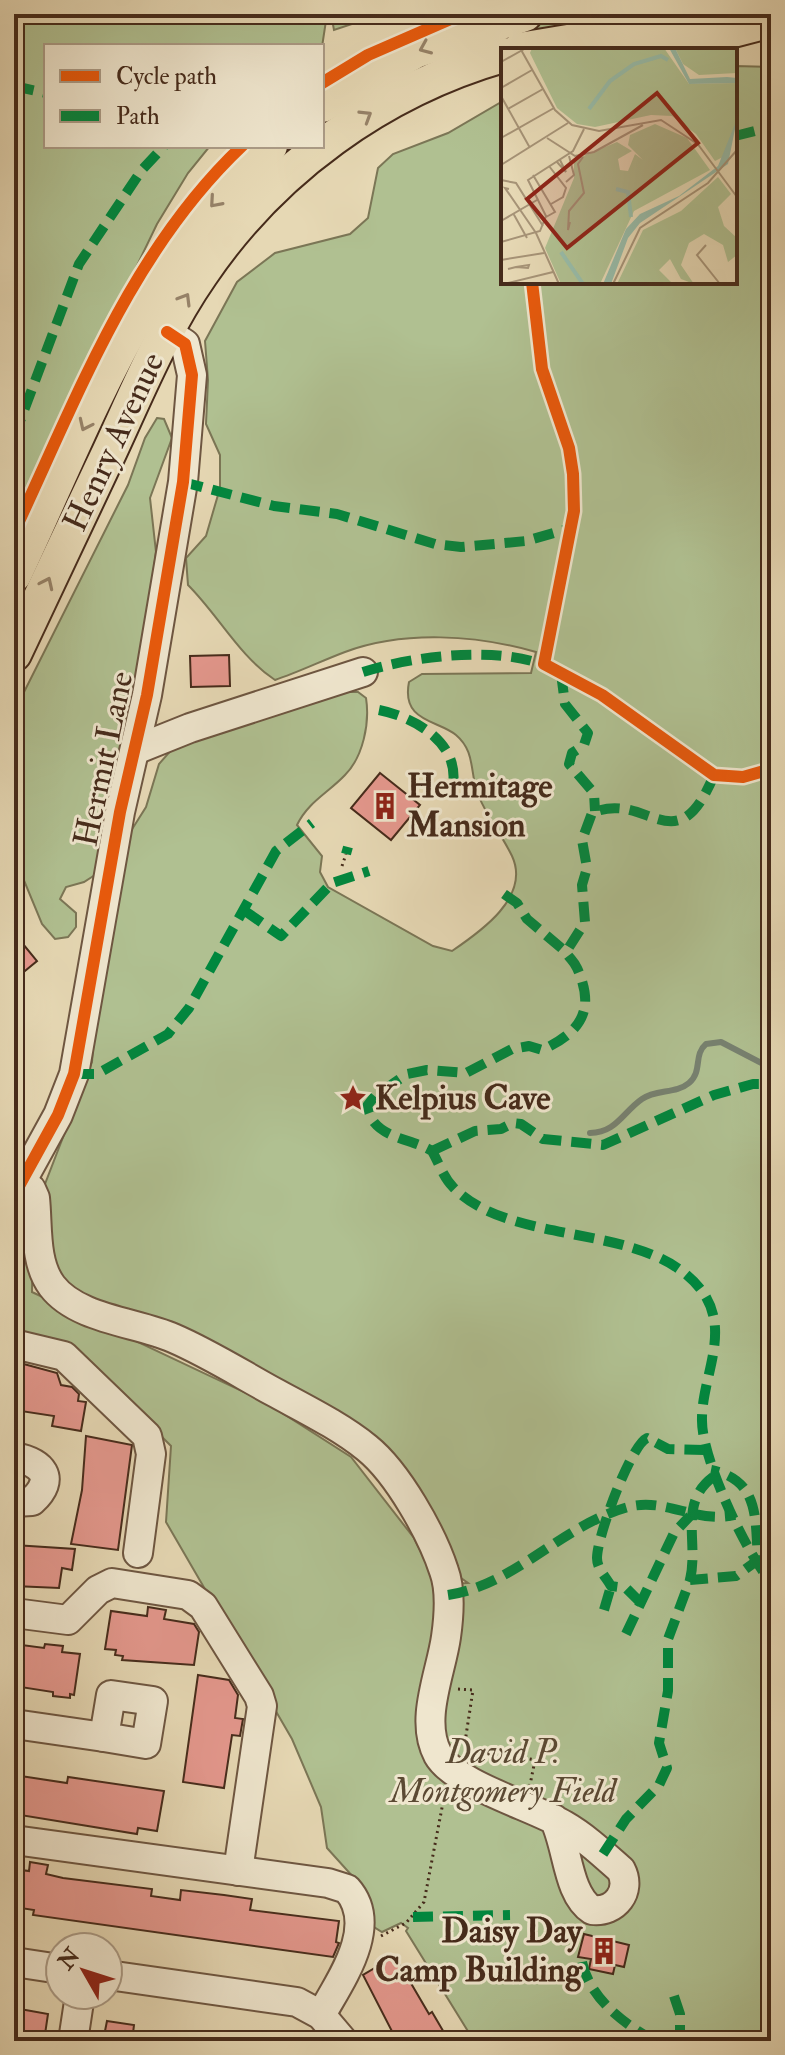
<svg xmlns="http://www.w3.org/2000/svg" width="785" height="2055" viewBox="0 0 785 2055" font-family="'IM FELL Double Pica',serif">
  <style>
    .green { fill: #b0c091; stroke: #7b7656; stroke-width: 2 }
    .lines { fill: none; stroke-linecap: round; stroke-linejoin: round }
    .stream { stroke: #778170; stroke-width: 6 }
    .building { fill: #e5988e; stroke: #462b1b; stroke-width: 2 }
    .minor-casing { stroke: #6e5641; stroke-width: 32 }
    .major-casing { stroke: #462b1b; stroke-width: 38 }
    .path { stroke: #462b1b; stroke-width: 3; stroke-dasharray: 2 4; stroke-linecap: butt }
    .minor { stroke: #efe6ce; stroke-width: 28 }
    .major { stroke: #e6d8b4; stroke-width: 34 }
    .quiet { stroke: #00873e; stroke-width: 10; stroke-dasharray: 20 10; stroke-linecap: butt }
    .cycleway-casing { stroke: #efe6ce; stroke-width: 17 }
    .cycleway { stroke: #e8590c; stroke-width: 12 }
    .oneway { stroke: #968268 }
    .labels { text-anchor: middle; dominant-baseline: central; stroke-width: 6; stroke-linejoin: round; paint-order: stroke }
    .street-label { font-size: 34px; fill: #462b1b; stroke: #efe6ce }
    .poi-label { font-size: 34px; font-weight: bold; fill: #462b1b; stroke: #efe6ce; text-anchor: start }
    .park-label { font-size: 34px; font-style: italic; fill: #5b4933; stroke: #efe6ce }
    .inset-river { fill: none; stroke: #97bba8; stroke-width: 4 }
    .inset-road { fill: none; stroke: #a69377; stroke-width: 2 }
    .view { fill: #8f2418; fill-opacity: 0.15; stroke: #8f2418; stroke-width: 4 }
    .inset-edge { fill: none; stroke: #462b1b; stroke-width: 4 }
  </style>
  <rect width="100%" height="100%" fill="#e6d8b4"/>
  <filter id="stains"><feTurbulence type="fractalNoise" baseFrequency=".0025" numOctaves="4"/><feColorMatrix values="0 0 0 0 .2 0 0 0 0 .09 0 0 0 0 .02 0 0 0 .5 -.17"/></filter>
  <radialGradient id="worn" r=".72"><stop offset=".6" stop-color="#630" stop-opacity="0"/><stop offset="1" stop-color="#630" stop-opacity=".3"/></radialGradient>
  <g class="green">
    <polygon points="14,14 327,14 322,47 46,46 46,146 210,146 188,173 157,224 14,521"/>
    <polygon points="331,14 382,14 334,30"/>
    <path d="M581,14H736L621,23L322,134V117C399,68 491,28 581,14Z"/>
    <path d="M735,66L771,67V2041H474L406,1931L408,1928L401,1923L382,1932L374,1927L364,1889L327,1848L321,1807L292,1739L166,1522L171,1446L74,1349L14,1330V1217L23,1206L33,1211L32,1292L265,1402L351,1457L414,1538L437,1585L468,1583L454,1573L386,1452L324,1403L83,1297L68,1286L52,1264L43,1215L45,1184L92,1062L95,1019L129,834L146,807L159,764L173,748L340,692H358L366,698C370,723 363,757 345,775C328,793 308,802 297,825L322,856L320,872L328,887L433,946L452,951C480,932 531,897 512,856C502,835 485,814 477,792C470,771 475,751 456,735C438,720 401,722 409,682L422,674L531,673L536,652C477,635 404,630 345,652C321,661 299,672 275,680C239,656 219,616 188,585L186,558L206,536L220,488V455L206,424L208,380L205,341L237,282L275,253L350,234L368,218L378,168L393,154L448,133L503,101V282H735Z"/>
    <polygon points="157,418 164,419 172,438 150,498 156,552 134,718 98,873 84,882 66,887 60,899 76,913 76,927 68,937 55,939 42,924 23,878 14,873 14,712 128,485 145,438"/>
  </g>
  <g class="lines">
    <path class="stream" d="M590,1133C616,1133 623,1112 642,1099C656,1089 676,1094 689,1083C703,1071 693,1055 706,1044L721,1042L771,1068"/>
  </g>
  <g class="building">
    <polygon points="229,655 230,686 191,687 190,656"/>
    <polygon points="380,773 420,805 391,840 351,808"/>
    <polygon points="14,933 37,961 14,980"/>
    <polygon points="20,1363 57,1373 61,1385 72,1387 79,1394 78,1401 86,1402 81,1431 52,1426 54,1416 14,1410 14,1375 18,1375"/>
    <polygon points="86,1436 132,1445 118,1550 71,1544 82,1490"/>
    <polygon points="14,1545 75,1549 72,1570 62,1568 59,1588 14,1586"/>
    <polygon points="148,1607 166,1610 164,1619 194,1624 199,1632 194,1665 122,1660 123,1656 115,1655 116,1650 105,1649 111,1611 147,1616"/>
    <polygon points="14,1644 44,1648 45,1644 63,1646 62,1652 80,1654 74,1695 70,1694 70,1698 53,1696 53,1692 14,1686"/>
    <polygon points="198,1675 229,1680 238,1695 235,1718 243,1719 240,1736 232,1735 224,1788 183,1782"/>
    <polygon points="14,1775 67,1783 68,1777 164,1791 157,1831 138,1828 137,1834 14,1814"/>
    <polygon points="30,1862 48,1865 46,1874 63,1878 152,1889 151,1896 180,1900 181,1890 224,1895 252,1899 250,1910 339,1921 336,1942 339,1943 333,1957 33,1915 34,1910 14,1907 14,1869 29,1871"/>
    <polygon points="584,1934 629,1945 624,1967 615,1965 613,1974 589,1969 591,1959 578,1957"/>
    <polygon points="395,1956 429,2014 432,2012 449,2041 397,2041 363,1975"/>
    <polygon points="20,2009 48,2014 44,2041 14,2041 14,2011"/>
    <polygon points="107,2021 134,2025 132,2041 103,2041"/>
  </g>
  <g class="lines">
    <g class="minor-casing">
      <g id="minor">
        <polyline points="135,750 190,728 363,672"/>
        <path d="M21,1183L31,1189L35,1198C38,1226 34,1262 52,1286C77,1319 136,1322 173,1338C208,1353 241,1374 274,1392C305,1409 340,1426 367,1448C398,1473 432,1534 444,1571C451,1590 449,1616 446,1637C441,1673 419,1720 438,1755C454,1784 534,1807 564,1825C585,1837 603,1854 621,1870C632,1891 615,1913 592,1910C567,1894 568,1846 554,1819"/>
        <polyline points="14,1195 58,1115 74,1074 120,812 147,695 183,482 192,375 185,344 167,332"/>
        <polyline points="14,1344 64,1356 147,1436 151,1454 138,1553"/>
        <path d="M14,1457C42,1462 57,1478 32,1501L14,1502"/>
        <polyline points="14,1613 68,1620 98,1590 112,1583 188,1595 203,1606 259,1696 262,1706 238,1871"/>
        <polygon points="111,1695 153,1701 146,1744 104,1737"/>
        <polyline points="14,1724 104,1737"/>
        <path d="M14,1840L328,1883L347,1889C380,1926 340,1981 321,2015"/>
        <polyline points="14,1962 60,1969"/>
        <polyline points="108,1975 297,2002 321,2015 343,2041"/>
        <polyline points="73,2041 80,1995"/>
      </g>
    </g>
    <g class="major-casing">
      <g id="major">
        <polyline points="520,50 616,34 725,32 771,20"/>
        <polyline points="322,105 415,51 525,14"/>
        <path d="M14,575C85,424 143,259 270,146"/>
        <path d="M14,654C45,588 76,523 107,457C136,395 162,330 201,274C272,169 381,90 503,55"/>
      </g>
    </g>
    <g class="path">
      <polyline points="342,866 346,854"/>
      <polyline points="458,1689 473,1690 465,1742 472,1751 479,1749 535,1760 530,1785"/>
      <polyline points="381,1936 406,1923 424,1902 445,1792"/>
    </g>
    <use href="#minor" class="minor"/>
    <use href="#major" class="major"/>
    <g class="quiet">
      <polyline points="14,86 46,93"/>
      <polyline points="735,136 771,127"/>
      <polyline points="14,437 79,264 141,171 164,146"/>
      <polyline points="183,482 274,506 337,514 435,544 461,547 526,541 571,528"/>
      <path d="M363,672C413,656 500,645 549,667"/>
      <polyline points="561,673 565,704 588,733 584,745 572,753 569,764 594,793 595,811"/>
      <path d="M379,710C414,717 459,742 453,784"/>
      <path d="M714,775C676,867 647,789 592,813L582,840L587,868L582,885L585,922L566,952C569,958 574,961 577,968C596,1010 581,1032 542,1050L529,1046L512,1049L466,1073L427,1070L407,1074L375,1096L367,1106C373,1139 409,1137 432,1151C439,1163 443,1177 453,1187C513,1249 649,1220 702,1291C732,1332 701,1378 702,1421C702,1459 746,1553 771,1582"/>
      <polyline points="346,854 348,847"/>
      <polyline points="504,894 517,903 527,919 566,952"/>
      <polyline points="245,911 281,936 332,883 369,871"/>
      <polyline points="74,1074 97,1074 168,1034 189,1008 276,851 312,823"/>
      <polyline points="432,1151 475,1131 501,1129 513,1123 521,1124 543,1139 603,1145 714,1095 753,1084 771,1084"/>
      <path d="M690,1580C699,1542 678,1503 713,1477"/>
      <path d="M448,1595C515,1585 562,1525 628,1507C666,1497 696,1524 735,1515"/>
      <path d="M641,1603L626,1588L611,1586C606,1577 597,1569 597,1558C597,1536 631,1445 647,1438L668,1449L707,1450"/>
      <polyline points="604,1610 611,1586"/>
      <polyline points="626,1634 674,1533 690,1516"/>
      <path d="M603,1854L626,1819L659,1785L667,1768L659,1743L668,1691V1639L690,1580L736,1576L758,1560C755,1519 760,1480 711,1470"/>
      <polyline points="413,1917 510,1915"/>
      <path d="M582,1962C590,1999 624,2024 655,2041"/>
      <polyline points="674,1996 680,2014 680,2041"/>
      <polyline points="755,2041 771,2036"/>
    </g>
    <g class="cycleway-casing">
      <g id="cycleway">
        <polyline points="322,83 368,55 462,14"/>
        <polyline points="532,282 542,369 569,448 573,474 574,511 544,664 602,695 714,775 743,777 771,769"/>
        <path d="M14,532C78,396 131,251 242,146"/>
        <polyline points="14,1195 58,1115 74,1074 120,812 147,695 183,482 192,375 185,344 167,332"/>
      </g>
    </g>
    <use href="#cycleway" class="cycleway"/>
  </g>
  <defs><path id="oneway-chevron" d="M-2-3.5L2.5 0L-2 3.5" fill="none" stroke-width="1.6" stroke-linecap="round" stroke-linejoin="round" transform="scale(2)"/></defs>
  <g class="oneway">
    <use href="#oneway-chevron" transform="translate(425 48) rotate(157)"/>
    <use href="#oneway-chevron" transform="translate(366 116) rotate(-32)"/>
    <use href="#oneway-chevron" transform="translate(215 202) rotate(131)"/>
    <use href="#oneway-chevron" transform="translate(185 299) rotate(-59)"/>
    <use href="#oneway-chevron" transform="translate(85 425) rotate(115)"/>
    <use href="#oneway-chevron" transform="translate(47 583) rotate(-65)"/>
  </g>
  <defs>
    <g id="building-bare" transform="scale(2.16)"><path d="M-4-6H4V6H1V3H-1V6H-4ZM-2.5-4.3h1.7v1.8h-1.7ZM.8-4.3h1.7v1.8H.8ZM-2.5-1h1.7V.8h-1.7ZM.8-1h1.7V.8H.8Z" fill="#8f2418" stroke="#efe6ce" stroke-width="2.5" paint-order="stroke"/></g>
    <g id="sight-bare" transform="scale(2.16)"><path d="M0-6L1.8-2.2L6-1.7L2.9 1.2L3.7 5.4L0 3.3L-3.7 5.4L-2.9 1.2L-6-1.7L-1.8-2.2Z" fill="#8f2418" stroke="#efe6ce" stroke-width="2.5" paint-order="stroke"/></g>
  </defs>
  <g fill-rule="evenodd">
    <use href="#building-bare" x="385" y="806"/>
    <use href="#sight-bare" x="353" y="1098"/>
    <use href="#building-bare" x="604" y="1951"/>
  </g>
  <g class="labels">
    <g class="street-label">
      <text transform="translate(114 442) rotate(-65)">Henry Avenue</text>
      <text transform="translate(104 759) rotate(-78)">Hermit Lane</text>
    </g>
    <g class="poi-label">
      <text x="407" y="786">Hermitage<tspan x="407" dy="39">Mansion</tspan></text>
      <text x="375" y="1098">Kelpius Cave</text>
      <text x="582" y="1931" text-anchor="end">Daisy Day<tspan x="582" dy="39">Camp Building</tspan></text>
    </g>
    <g class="park-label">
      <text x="503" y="1752">David P.<tspan x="503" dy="39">Montgomery Field</tspan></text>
    </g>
  </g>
  <g transform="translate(501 48)">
    <rect width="236" height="236" fill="#e6d8b4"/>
    <path d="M163,0L188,36L236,35V71L224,108L214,113L195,86L171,68L150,67L94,79L76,76L56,60L29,5L31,0ZM174,0H236V25L198,27L182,16ZM154,76L186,90L209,122L133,163L99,236H60L44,200L73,130V112L116,94L131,103L117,111L119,122L127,123L134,106L142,112L127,97L129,87ZM217,129L230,146L217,159L223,178L236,190V207L227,214L222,197L203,186L188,195L180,217L193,236L180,231L169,211L158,222L172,236H116L142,182L180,163Z" fill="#b0c091"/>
    <path d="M168,0H174L189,31L226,29L236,30V35L188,36ZM236,71L227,116L139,175L127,190L110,236H102L125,181L139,166L178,148L217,118Z" fill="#97bba8"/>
    <path class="inset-river" d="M88,61L109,33L133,16L160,8L167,12M115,141L127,144L130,169M60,204L82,236"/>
    <path class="inset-road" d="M19,0L54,62L71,77L98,83L160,72L195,95M0,14L25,0M0,40L31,22M0,48L29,100M7,61L42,41M0,90L53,60M46,90L74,108L93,104L142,77M193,91L236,149M56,114L65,124L59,112M0,117L67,75M48,118L65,140L62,149L50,156M32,127L54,164L45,169M0,132L15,135L42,178M65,134L73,127L68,108M8,141L4,140L35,185L58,236M12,165L26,190M0,173L36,152M69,174L67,182L68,163L83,145L77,116L82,109M0,194L39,183L45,168L27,132L72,103L83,81M205,197L196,207L219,236M0,212L43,205M7,221L15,219L28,217L27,220L15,219M3,236L52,224M112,236L139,180L207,135L236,102"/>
    <path class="view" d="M156,45L197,95L66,200L26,151Z"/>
    <rect width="236" height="236" class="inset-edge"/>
  </g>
  <rect width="785" height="2055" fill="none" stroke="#e6d8b4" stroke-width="48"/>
  <rect x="16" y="16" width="753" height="2023" fill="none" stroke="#462b1b" stroke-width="4"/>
  <rect x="24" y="24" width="737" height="2007" fill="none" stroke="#462b1b" stroke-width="2"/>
  <rect x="44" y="44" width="280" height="104" fill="#efe6ce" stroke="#ab9b86" stroke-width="2"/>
  <rect x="60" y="70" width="40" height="12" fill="#e8590c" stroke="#ab9b86" stroke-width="2"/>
  <text x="116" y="84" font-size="24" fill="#462b1b">Cycle path</text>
  <rect x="60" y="110" width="40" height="12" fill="#00873e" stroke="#ab9b86" stroke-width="2"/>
  <text x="116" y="124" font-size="24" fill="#462b1b">Path</text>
  <g transform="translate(84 1971) rotate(309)"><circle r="38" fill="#efe6ce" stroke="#ab9b86" stroke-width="2"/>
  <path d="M0-6L14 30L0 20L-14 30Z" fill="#8f2418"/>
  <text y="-12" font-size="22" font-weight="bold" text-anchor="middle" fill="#462b1b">N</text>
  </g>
  <rect width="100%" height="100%" filter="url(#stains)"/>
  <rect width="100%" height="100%" fill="url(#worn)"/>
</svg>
